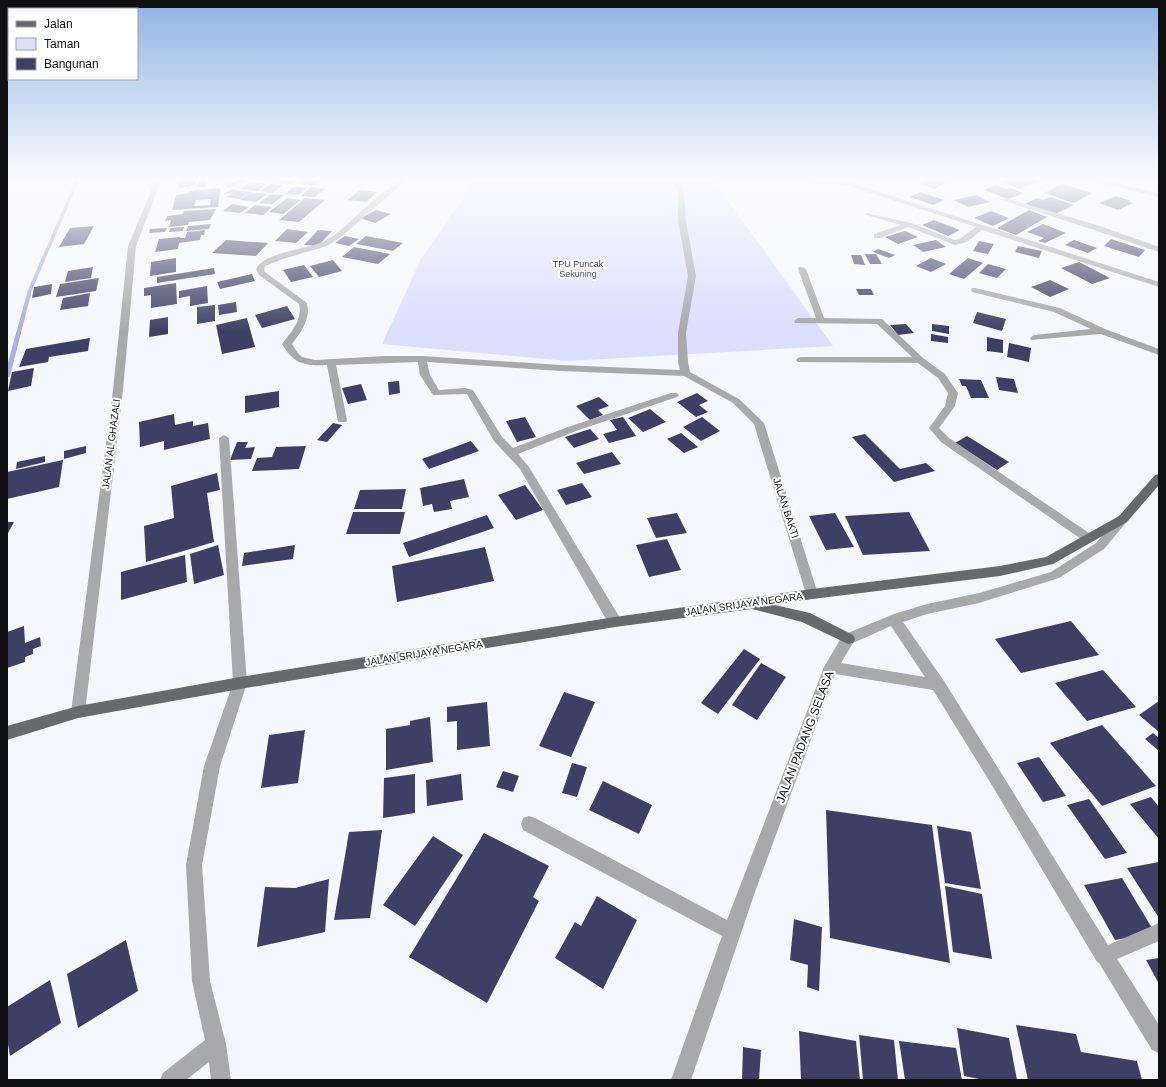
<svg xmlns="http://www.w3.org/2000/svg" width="1166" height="1087" viewBox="0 0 1166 1087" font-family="Arial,sans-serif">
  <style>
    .green { fill: #dcdefd }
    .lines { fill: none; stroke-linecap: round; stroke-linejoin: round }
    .stream { fill: #adafdc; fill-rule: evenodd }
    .building { fill: #3f3f65; fill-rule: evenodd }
    .minor { fill: #a9a9ac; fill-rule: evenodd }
    .major { fill: #68696d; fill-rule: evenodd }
    .labels { text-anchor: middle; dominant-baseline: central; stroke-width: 4; stroke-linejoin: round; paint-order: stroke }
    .far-park-label { font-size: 9px; fill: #45437d; stroke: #fff }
    .street-label { font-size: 10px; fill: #101012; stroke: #fff }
    .near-street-label { font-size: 12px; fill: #101012; stroke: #fff }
  </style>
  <rect width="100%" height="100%" fill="#f6f7fd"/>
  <polygon class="green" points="476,179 712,179 833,346 568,361 382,344 421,259"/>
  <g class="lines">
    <polygon class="stream" points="76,179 80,179 32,290 10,376 7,378 7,366 28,290"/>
  </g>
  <g class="building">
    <polygon points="181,179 197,179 195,186 178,188"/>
    <polygon points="199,179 208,179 206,186 197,187"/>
    <polygon points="240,179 249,179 231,187 226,186"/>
    <polygon points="282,179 297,179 291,184 278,183"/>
    <polygon points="305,179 321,179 313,185 300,183"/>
    <polygon points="927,179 937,179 946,182 935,189 919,183"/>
    <polygon points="1008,179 1036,179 1040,181 1019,189 1001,182"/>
    <polygon points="250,182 266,184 258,191 241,189"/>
    <polygon points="270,184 283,185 273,193 260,191"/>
    <polygon points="1063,184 1092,193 1074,203 1044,193"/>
    <polygon points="996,185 1007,189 1010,188 1024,193 1008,199 984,190"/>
    <polygon points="293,187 307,188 299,195 285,194"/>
    <polygon points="311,187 325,189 315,197 300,196"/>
    <path d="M221,188L218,207L172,210L176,195L189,193L190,191ZM211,199L210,205L194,206L196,200Z"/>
    <polygon points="232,189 238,190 251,192 240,199 226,197 231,194 225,193"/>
    <polygon points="359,190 377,192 366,202 348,200"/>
    <polygon points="251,192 267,194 256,202 240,200"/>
    <polygon points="920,192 944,200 933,205 910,197"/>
    <polygon points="271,194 284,195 272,204 259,203"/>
    <polygon points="976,195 990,202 968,207 954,200"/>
    <polygon points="1116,196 1131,201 1129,202 1133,203 1118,210 1099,203"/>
    <polygon points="1050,197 1074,205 1055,214 1025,204 1037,198 1043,200"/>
    <polygon points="287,198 301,200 283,214 269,212"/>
    <polygon points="305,198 325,200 299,222 279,220"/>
    <polygon points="232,204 249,207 240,213 223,211"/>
    <polygon points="255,205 272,207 263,215 245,213"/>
    <polygon points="216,209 210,220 189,222 188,225 169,227 171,220 165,221 167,216 183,214 184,211"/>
    <polygon points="376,210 391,214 375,223 360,218"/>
    <polygon points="1029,210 1047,217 1016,235 997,228"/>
    <polygon points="991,211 1009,218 993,226 974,218"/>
    <polygon points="934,220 960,230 948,236 922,225"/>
    <polygon points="211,224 209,229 186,231 188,226"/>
    <polygon points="1043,224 1066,233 1045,243 1038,241 1044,238 1027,232"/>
    <polygon points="94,226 84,244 59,247 70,228"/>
    <polygon points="184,227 183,231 169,232 170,228"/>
    <polygon points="167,228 165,232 149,233 150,229"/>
    <polygon points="287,229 308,232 296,243 275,241"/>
    <polygon points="205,230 204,235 201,235 200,240 179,243 178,249 155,252 159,239 180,237 180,238 185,238 187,232"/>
    <polygon points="318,230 332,231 318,246 304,245"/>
    <polygon points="905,231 918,237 898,244 885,237"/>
    <polygon points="345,236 359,239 349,246 335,243"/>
    <polygon points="366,236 403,243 393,251 356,244"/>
    <polygon points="1111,239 1145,250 1139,257 1104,246"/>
    <polygon points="226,240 268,243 256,256 212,253"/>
    <polygon points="936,240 946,247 923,252 913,245"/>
    <polygon points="1074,240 1097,248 1088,253 1065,245"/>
    <polygon points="979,241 994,244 988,254 973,251"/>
    <polygon points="1018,246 1042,251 1039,258 1015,252"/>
    <polygon points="354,247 390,254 378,264 342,257"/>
    <polygon points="878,249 895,255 889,258 873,252"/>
    <polygon points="865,254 876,254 882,264 870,264"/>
    <polygon points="851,255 861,255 865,265 854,264"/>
    <polygon points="176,258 176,272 150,276 151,262"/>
    <polygon points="931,258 946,264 931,272 916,266"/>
    <polygon points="968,258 983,263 964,279 949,274"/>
    <polygon points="333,260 342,271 319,277 310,266"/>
    <polygon points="1079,262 1110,278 1092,284 1061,268"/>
    <polygon points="988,264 1006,269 997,278 979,273"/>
    <polygon points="304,265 313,277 291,282 283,270"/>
    <polygon points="93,267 91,278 65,282 68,271"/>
    <polygon points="214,268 215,274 157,283 157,277"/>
    <polygon points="252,274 255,281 220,289 217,282"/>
    <polygon points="99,278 96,291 56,297 60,284"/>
    <polygon points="1050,280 1069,289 1050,297 1031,287"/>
    <polygon points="176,283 177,304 151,308 151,295 144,296 144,288"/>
    <polygon points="52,284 51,294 32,298 34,287"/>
    <polygon points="207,286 208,303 190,306 190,296 179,298 179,291"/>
    <polygon points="856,289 871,289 874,295 859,295"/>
    <polygon points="90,293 88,306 60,310 63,298"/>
    <polygon points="236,302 237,312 219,315 218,305"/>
    <polygon points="215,305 215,321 197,324 197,307"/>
    <polygon points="287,306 295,319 262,328 255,315"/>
    <polygon points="977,312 1006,319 1002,331 973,323"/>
    <polygon points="168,317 168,334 149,337 150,320"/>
    <polygon points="247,318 255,347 222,354 216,325"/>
    <polygon points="906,324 914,333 898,335 890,325"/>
    <polygon points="932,324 949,326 949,334 932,331"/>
    <polygon points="931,334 948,337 948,343 931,341"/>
    <polygon points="987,337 1003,340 1003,353 987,351"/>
    <polygon points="90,338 88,351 49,357 48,362 19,367 26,349"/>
    <polygon points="1009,343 1031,348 1029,362 1007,357"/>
    <polygon points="34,368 31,386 8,391 12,372"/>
    <polygon points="996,377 1014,379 1018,393 999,390"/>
    <polygon points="959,379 981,380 989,398 971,398 966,386 962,386"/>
    <polygon points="399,381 400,393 389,395 388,382"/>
    <polygon points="361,384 367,400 348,404 342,388"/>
    <polygon points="279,391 279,407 245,413 245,396"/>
    <polygon points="697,393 708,401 699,405 708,412 696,417 677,402"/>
    <polygon points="599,397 609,406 598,410 603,415 590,420 576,406"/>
    <polygon points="650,409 666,422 643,432 628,418"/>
    <polygon points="174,414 175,425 193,421 193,426 208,423 210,439 164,450 164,441 140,447 139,422"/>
    <polygon points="525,417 536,437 517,442 506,421"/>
    <polygon points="623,417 636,436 609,443 603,434 617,430 610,420"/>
    <polygon points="702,417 720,431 701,441 683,427"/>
    <polygon points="333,423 342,425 327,442 317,440"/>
    <polygon points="590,429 599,439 574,448 565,437"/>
    <polygon points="681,433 698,447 684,453 667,439"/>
    <polygon points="865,434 900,469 926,463 935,471 894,482 852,437"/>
    <polygon points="967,436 1009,462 997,470 955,443"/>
    <polygon points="471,441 479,451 429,469 422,459"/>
    <polygon points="237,442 248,442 245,448 255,447 251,459 230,460"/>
    <polygon points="86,446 86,453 64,459 64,451"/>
    <polygon points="306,446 299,469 252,471 257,458 272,457 276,447"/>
    <polygon points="612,452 621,464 584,474 576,463"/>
    <polygon points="45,456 45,462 16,469 17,462"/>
    <polygon points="63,460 59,487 7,499 7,472"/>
    <polygon points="217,473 220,490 207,493 214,542 146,562 144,526 174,518 171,486"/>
    <polygon points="464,479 469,497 450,501 452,509 434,512 432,504 423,506 420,488"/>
    <polygon points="582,483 592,497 566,505 557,490"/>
    <polygon points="525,485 543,510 516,520 498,495"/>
    <polygon points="406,489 402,509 354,509 360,490"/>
    <polygon points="353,512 405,512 400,534 346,534"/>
    <polygon points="909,512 930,551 863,555 845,516"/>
    <polygon points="677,513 687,533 656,538 647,518"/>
    <polygon points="835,513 854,547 826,550 809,516"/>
    <polygon points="487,515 494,528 409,557 403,543"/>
    <polygon points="7,522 14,522 7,535"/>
    <polygon points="667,539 681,570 649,577 636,545"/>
    <polygon points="218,545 224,575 194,584 190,554"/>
    <polygon points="295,545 293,559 242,566 244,553"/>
    <polygon points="485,547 494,581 397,602 392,566"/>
    <polygon points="185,555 187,582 121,600 121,572"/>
    <polygon points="1071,621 1099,655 1021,673 995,639"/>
    <polygon points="24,626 25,643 40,637 41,646 33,649 33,654 25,657 25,662 7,668 7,632"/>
    <polygon points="744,649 760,659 718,714 701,703"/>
    <polygon points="761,663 786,677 757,720 732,705"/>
    <polygon points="1103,670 1136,707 1087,721 1055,683"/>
    <polygon points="564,692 595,702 571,757 539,746"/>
    <polygon points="1159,701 1159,732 1139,715"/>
    <polygon points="487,702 490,746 457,750 457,721 447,722 447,707"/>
    <polygon points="430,717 433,762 386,770 386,729 410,725 410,721"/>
    <polygon points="1102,725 1156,786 1102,806 1050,743"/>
    <polygon points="305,730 298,783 261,788 269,735"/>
    <polygon points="1153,733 1159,738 1159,751 1145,739"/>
    <polygon points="1039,757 1066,796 1043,802 1017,763"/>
    <polygon points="572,763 587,767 577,797 562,793"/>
    <polygon points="503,771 519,776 513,792 496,787"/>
    <polygon points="415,774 415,813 383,818 384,778"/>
    <polygon points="461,774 463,800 427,806 426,780"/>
    <polygon points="603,781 652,805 639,834 589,810"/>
    <polygon points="1151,797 1159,807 1159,839 1130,804"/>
    <polygon points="1089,799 1127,853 1105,859 1067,805"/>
    <polygon points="826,810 932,825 950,963 830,938"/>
    <polygon points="937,826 971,832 981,889 945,883"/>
    <polygon points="382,830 370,918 334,920 349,832"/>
    <polygon points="484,833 549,866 533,897 539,901 487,1003 409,957"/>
    <polygon points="433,836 463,855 415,926 383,905"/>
    <polygon points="1159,862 1159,918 1127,868"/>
    <polygon points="1122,878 1155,933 1115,940 1084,885"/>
    <polygon points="329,879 325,932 257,947 265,887 295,888"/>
    <polygon points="945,886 982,894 992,959 953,952"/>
    <polygon points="597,896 637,920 603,989 555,958 575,922 581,926"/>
    <polygon points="794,919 822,927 819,991 807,987 808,965 790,960"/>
    <polygon points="126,940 138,991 78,1028 67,974"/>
    <polygon points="1159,958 1159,984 1146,960"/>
    <polygon points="50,980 61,1023 10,1056 7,1038 7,1007"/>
    <polygon points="1016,1025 1076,1034 1081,1052 1137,1061 1142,1080 1028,1080"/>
    <polygon points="957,1028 1009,1038 1017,1080 984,1080 964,1076"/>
    <polygon points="799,1031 856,1041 860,1080 801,1080"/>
    <polygon points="859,1035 894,1040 898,1080 863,1080"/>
    <polygon points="899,1041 956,1048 962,1080 905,1080"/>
    <polygon points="743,1047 761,1050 759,1080 742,1080"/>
  </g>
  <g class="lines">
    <g class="minor">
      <polygon points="156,179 162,179 136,246 123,390 85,712 83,717 78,718 73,717 71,712 113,390 128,246"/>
      <path d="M400,179H408L341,237L327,246L283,259L265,266L264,269L265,272L307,303C311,319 301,332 292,344L297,352L302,357L315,360L384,356H422L561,365L680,370L678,362V333L688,276L678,221V192L672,179H678L684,192L686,221L696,276L686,333L688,362L690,372L739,399L764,423L818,594L817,598L812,599L807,598L806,594L754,424L733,403L684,376L561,371L427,362L430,375L439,390L465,388L473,390L502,437L513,448L568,427L671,393H677L679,395L677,397L576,431L518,454L529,467L620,618L622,622L620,626L615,627L610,626L520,469L494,441L467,394L433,395L420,375L418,362L336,365L347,420L346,422H338L327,365C304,366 294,364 282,344C291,332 303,320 299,304L259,275L256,269C264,253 304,249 320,243C339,235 354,217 369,204C379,195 390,188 400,179Z"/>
      <polygon points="830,179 849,182 1159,282 1159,287 982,230 967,242 955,245 908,227 880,238 874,238 874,234 901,225 866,215 866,213 911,223 955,240 961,238 976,227 846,185 808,183 805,181 807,179"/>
      <polygon points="1084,179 1097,179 1159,193 1159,197"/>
      <polygon points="1006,198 1100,226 1159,247 1159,252 1094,230 1004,201 1003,200"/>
      <polygon points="799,267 802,267 806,269 824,318 882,319 923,358 945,374 958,393 955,406 939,428 949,438 1092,535 1094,538 1092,541 1088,542 1084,541 941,442 929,428 945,406 948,393 938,378 918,363 798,362 796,360 798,358 801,357 912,357 877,324 795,323 794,321 798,318 816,318 798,269"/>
      <polygon points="972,288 975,288 1060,308 1105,329 1159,349 1159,355 1101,334 1031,340 1030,338 1034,335 1091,329 1054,312 972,292 971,290"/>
      <polygon points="224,435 229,438 247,683 220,766 202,865 210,981 226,1044 231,1080 211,1080 209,1062 186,1080 160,1080 163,1073 205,1040 192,981 186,865 204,766 233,683 219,438"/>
      <path d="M1123,515L1127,516L1129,519L1104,549L1059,578L979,603L927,614L903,622L944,681L1108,945L1159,923V941L1117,959L1159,1025V1053L1152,1050L1099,963L1097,962L990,782L933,690L835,674L755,892L691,1080H671L722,936L523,830L521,824L523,818L529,816L535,818L727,920L824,667L843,635L894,614L927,604L979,593L1051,572L1096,543L1119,516ZM891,626L925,677L841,663L853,643Z"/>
    </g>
    <polygon class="major" points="1159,474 1159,485 1127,522 1053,564 1000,576 812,599 775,605 810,613 853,635 855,639 853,643 848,644 802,622 752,609 615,627 240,689 78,718 7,740 7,726 78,706 240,677 615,617 812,589 1000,566 1046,557 1119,516 1155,475"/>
  </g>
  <linearGradient id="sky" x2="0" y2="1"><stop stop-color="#90b2e3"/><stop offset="0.54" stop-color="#fbfbfe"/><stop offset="1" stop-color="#fbfbfe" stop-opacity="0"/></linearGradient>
  <rect width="1166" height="332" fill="url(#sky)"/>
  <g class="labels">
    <g class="far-park-label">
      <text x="578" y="264">TPU Puncak<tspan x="578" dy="10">Sekuning</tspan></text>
    </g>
    <g class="street-label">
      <text transform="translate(111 444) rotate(-83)">JALAN AL GHAZALI</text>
      <text transform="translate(786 508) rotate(72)">JALAN BAKTI</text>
      <text transform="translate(744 604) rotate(-8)">JALAN SRIJAYA NEGARA</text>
      <text transform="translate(424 653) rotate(-9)">JALAN SRIJAYA NEGARA</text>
    </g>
    <g class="near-street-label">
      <text transform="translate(805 737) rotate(-69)">JALAN PADANG SELASA</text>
    </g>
  </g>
  <rect width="1166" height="1087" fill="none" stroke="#101012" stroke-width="16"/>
  <rect x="8" y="8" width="130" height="72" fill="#ffffff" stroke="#9f9fa0"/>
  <rect x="16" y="21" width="20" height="6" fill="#68696d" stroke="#9f9fa0"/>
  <text x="44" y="28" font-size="12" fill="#101012">Jalan</text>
  <rect x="16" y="38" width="20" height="12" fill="#dcdefd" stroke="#9f9fa0"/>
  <text x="44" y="48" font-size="12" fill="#101012">Taman</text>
  <rect x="16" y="58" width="20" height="12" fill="#3f3f65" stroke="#9f9fa0"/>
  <text x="44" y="68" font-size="12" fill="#101012">Bangunan</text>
</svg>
